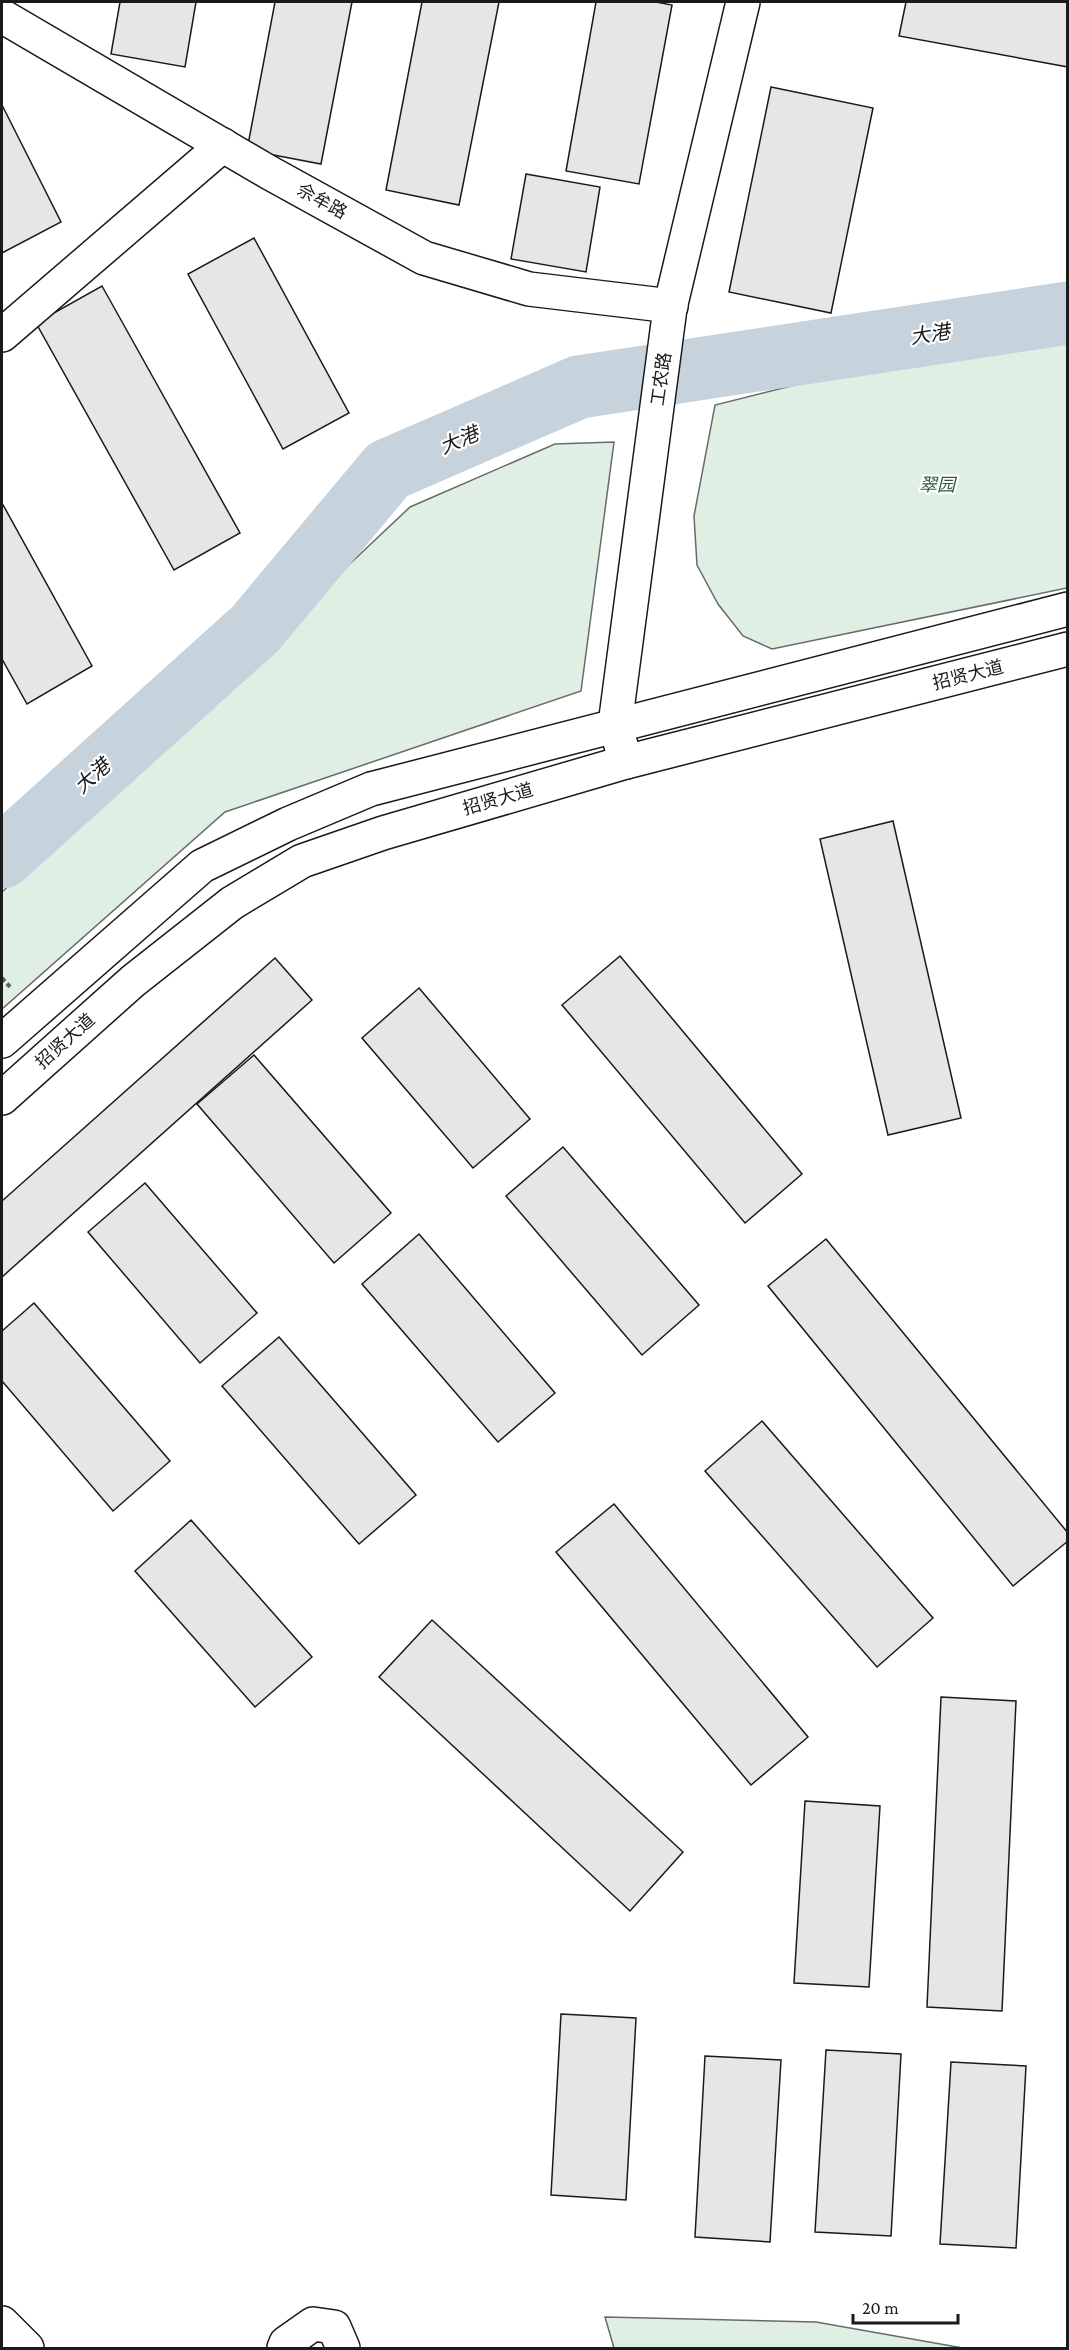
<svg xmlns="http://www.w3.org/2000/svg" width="1069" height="2350" viewBox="0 0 1069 2350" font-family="'Crimson Pro','Noto Sans SC',serif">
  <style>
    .green { fill: #e0efe3; stroke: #6a6a6a; stroke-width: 1.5 }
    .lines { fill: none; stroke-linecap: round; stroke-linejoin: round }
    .river { stroke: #c6d2dc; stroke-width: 63 }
    .building { fill: #e6e6e6; stroke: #1a1a1a; stroke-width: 1.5 }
    .minor-casing { stroke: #1a1a1a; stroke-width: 36 }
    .major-casing { stroke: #1a1a1a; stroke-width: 36 }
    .path { stroke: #5f5f5f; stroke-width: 4; stroke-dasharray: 4.5 3; stroke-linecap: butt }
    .minor { stroke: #fff; stroke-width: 33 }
    .major { stroke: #fff; stroke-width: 33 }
    .labels { text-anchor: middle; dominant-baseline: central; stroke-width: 4.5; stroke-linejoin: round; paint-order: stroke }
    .street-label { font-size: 18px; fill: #1a1a1a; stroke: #fff }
    .park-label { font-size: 18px; font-style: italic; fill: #2b5a34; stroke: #fff }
    .water-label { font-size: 20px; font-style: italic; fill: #1a1a1a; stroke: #fff }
  </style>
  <rect width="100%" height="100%" fill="#fff"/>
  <g class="green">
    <polygon points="1067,339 1067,588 772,649 743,636 718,604 697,565 694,516 715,405 815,380 991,343"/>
    <polygon points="614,442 581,691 225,812 2,1009 2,892 410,507 555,444"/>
    <polygon points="605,2317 816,2322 963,2348 614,2348"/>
  </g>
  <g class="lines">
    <polyline class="river" points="2,857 255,629 388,470 579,387 1068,313"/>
  </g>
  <g class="building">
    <polygon points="120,2 196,2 185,67 111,54"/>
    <polygon points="275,2 352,2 321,164 247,150"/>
    <polygon points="422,2 499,2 459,205 386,190"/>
    <polygon points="596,2 656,2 672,5 639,184 566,171"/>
    <polygon points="906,2 1068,2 1068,67 899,36"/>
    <polygon points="771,87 873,108 831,313 729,292"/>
    <polygon points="2,105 61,222 2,253"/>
    <polygon points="526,174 600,187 586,272 511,259"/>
    <polygon points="254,238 349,413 283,449 188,274"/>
    <polygon points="102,286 240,533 174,570 36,323"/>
    <polygon points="2,503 92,666 27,704 2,659"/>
    <polygon points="893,821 961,1118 888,1135 820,839"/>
    <polygon points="620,956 802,1174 745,1223 562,1005"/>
    <polygon points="275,958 312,1000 2,1277 2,1201"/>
    <polygon points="419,988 530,1119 473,1168 362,1038"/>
    <polygon points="254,1055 391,1213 334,1263 197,1104"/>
    <polygon points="563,1147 699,1305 642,1355 506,1196"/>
    <polygon points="145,1183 257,1313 200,1363 88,1232"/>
    <polygon points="419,1234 555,1393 498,1442 362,1284"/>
    <polygon points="826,1239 1068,1533 1068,1541 1013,1586 768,1286"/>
    <polygon points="34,1303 170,1461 113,1511 2,1381 2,1331"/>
    <polygon points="279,1337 416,1495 359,1544 222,1386"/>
    <polygon points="762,1421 933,1618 877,1667 705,1471"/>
    <polygon points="614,1504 808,1737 751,1785 556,1552"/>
    <polygon points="191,1520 312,1657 255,1707 135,1571"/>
    <polygon points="432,1620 683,1852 630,1911 379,1677"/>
    <polygon points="941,1697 1016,1701 1002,2011 927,2007"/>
    <polygon points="805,1801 880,1806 869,1987 794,1983"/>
    <polygon points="561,2014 636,2018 626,2200 551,2195"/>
    <polygon points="826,2050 901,2054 891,2236 815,2232"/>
    <polygon points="705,2056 781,2060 770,2242 695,2237"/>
    <polygon points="951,2062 1026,2066 1016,2248 940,2244"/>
  </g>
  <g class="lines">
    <g class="minor-casing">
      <g id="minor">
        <polyline points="2,16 270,173 424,258 529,289 671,306"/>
        <polyline points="2,335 223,145"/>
        <polyline points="626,762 615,725 670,308 743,2"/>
        <polyline points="2,2323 27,2348"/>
        <polyline points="284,2348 286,2343 313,2324 334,2327 343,2348"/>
      </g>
    </g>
    <g class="major-casing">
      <g id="major">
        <polyline points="2,1041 202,866 288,824 371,789 1068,609"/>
        <polyline points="2,1098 133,981 232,903 302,861 383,833 626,762 1068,649"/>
      </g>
    </g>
    <polyline class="path" points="2,978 11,988"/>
    <use href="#minor" class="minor"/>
    <use href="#major" class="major"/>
  </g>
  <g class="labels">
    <g class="street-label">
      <text transform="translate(322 201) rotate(29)">佘牟路</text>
      <text transform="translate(661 379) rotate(-82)">工农路</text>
      <text transform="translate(968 675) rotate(-14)">招贤大道</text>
      <text transform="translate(498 799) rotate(-16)">招贤大道</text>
      <text transform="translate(65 1041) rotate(-42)">招贤大道</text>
    </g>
    <g class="park-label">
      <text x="937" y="485">翠园</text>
    </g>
    <g class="water-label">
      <text transform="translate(930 334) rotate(-9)">大港</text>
      <text transform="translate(459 440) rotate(-23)">大港</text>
      <text transform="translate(92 776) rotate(-42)">大港</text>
    </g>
  </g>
  <rect width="1069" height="2350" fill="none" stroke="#1a1a1a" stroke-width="6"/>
  <path d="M853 2314v9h105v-9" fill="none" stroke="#1a1a1a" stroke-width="3"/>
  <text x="862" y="2314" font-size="18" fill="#1a1a1a" stroke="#ffffff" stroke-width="4.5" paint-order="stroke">20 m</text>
</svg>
